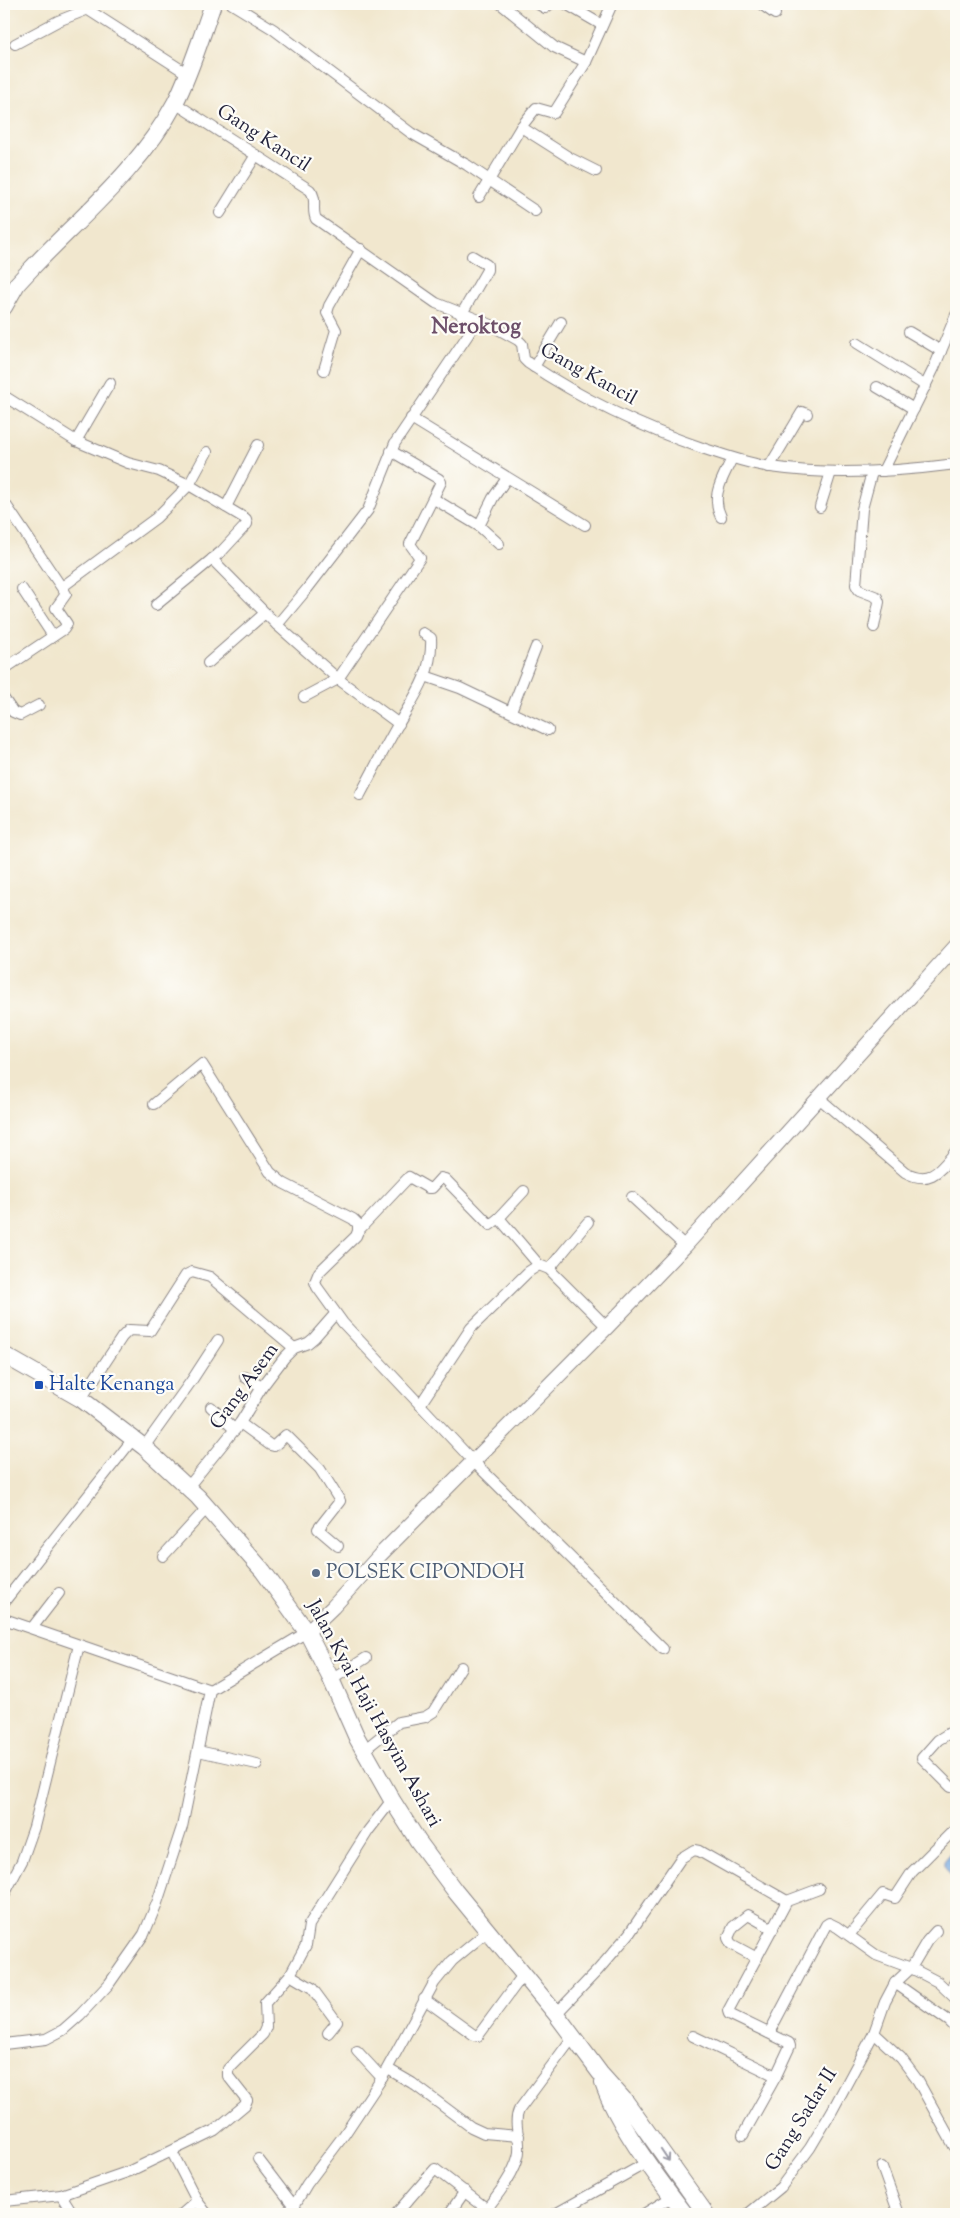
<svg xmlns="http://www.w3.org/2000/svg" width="960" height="2218" viewBox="0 0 960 2218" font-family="'Sorts Mill Goudy',serif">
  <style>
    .water { fill: #73a7df; stroke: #4a648d }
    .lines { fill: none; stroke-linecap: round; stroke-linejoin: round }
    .street-casing { stroke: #8a8484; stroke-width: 12 }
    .secondary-casing { stroke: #8a8484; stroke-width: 16 }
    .primary-casing { stroke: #8a8484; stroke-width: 18 }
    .street { stroke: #fff; stroke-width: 10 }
    .secondary { stroke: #fff; stroke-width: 14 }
    .primary { stroke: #fff; stroke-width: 16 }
    .oneway { stroke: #9c9ca7 }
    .transit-dot { fill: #1a4fb4; stroke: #fdfcf7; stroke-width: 2 }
    .service-dot { fill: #5c6f8a; stroke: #fdfcf7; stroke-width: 2 }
    .labels { text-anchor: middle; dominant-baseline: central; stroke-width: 4.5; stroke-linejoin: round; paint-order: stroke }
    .street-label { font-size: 20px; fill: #22223b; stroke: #fdfcf7 }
    .transit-label { font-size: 20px; fill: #164399; stroke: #fdfcf7; text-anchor: start }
    .service-label { font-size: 20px; fill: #4e5e75; stroke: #fdfcf7; text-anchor: start }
    .quarter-label { font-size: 22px; font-weight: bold; fill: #6e506a; stroke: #fdfcf7 }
  </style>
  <rect width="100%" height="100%" fill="#fdfcf7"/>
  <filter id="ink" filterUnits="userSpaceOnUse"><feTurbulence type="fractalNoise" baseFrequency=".02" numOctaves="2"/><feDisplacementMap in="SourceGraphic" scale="10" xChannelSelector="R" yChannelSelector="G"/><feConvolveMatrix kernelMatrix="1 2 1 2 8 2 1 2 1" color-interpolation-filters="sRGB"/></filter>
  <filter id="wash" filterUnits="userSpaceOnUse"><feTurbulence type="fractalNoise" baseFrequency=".0096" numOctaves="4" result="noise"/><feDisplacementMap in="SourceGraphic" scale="20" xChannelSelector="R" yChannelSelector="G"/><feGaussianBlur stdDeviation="1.12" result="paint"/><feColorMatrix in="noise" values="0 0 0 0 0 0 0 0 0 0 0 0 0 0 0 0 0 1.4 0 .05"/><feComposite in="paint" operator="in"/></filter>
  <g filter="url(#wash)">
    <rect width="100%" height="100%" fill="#f1e7ce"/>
    <polygon class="water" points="956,1847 956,1884 944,1866 944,1861"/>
  </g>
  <g filter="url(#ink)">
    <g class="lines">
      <g class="street-casing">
        <g id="street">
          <polyline points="79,4 188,74"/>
          <polyline points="232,4 273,29 411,133 467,165 535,211"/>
          <polyline points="501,4 554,47 586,62"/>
          <polyline points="538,4 545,8 550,4"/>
          <polyline points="566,4 602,25"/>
          <polyline points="761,4 775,14"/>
          <polyline points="15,44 58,21 86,10"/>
          <path d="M175,103L310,190C318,199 311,209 316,219L436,303L489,324L518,340L522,344L524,359L528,363C582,399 643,428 705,449C727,456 748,464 771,467C832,476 895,472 956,464"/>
          <polyline points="521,127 570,158 596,171"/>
          <polyline points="479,197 521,127 536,108 554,113 586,62 612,4"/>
          <polyline points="220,213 256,155"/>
          <polyline points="461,315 487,270 487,265 472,256"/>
          <polyline points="909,332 941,351"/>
          <polyline points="857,343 926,386"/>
          <polyline points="534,367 561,322"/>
          <polyline points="324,370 336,330 327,313 329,306 361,249"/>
          <polyline points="877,387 914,409"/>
          <polyline points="4,396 76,441 128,463 159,471 189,485 246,519 247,524 222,551 156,605"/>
          <polyline points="411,418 585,525"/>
          <polyline points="76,441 110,383"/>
          <polyline points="769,467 802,412 807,414"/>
          <polyline points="883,471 934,368 956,315"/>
          <polyline points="872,472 862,509 856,585 859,590 877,597 879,602 874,627"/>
          <polyline points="434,499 479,526 499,544"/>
          <polyline points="226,507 258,445"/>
          <polyline points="820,507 831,472"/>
          <path d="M721,517C710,495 723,479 732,458"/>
          <polyline points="479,526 493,498 507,478"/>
          <polyline points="212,559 277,625 338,679 399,724"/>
          <polyline points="62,587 156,518 189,485 207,452"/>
          <polyline points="22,589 53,636"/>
          <polyline points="277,625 307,589 368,510 395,443 478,320"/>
          <polyline points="208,663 265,613"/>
          <polyline points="4,669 64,629 67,624 56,608 66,594 6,505"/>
          <polyline points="425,676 460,688 548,730"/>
          <polyline points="304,697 338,679 420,558 410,544 441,482 439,479 391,451"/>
          <polyline points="4,699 13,712 20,715 39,705"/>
          <polyline points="511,711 536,647"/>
          <path d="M360,795C373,771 385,747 399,723C415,696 433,672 431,638L423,633"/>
          <path d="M819,1098L905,1172C931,1186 940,1170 956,1151"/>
          <polyline points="154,1104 202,1064 270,1172 283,1183 353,1219 358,1224 358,1231"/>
          <polyline points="524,1191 499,1218 539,1265"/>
          <polyline points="632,1197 685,1246"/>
          <polyline points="499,1218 490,1225 445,1179 441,1178 432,1188 428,1188 409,1177 358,1231 356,1236 319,1272 315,1282 317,1287 343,1323 473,1461 663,1649"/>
          <polyline points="549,1269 588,1222"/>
          <polyline points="245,1377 262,1387"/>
          <polyline points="81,1399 122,1337 129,1330 150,1331 186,1275 192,1272 210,1277 294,1348"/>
          <polyline points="420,1405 471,1328 528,1272 539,1265 549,1269 607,1327"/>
          <polyline points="211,1407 235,1430"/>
          <polyline points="240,1423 270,1445 274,1446 286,1435 320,1469 340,1501 318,1529 338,1546"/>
          <polyline points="144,1447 192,1380 218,1340"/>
          <polyline points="188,1487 240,1423 262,1387 284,1358 294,1348 308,1343 314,1338 335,1314"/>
          <polyline points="163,1556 207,1508"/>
          <polyline points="4,1602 133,1439"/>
          <polyline points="4,1619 210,1690"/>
          <polyline points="32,1628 59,1593"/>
          <polyline points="331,1680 366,1658"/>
          <polyline points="956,1729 938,1740 922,1758 951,1787 956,1787"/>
          <polyline points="364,1750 399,1722 425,1717 433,1712 461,1667"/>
          <polyline points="198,1751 257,1764"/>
          <polyline points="4,1895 22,1861 34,1827 79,1645"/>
          <polyline points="849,1935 883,1894 895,1898 912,1872 956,1828"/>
          <polyline points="757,1958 731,1944 728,1938 733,1927 748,1915 773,1929"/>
          <polyline points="290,1975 312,1988 337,2022 328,2033"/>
          <polyline points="895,1983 949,2021 956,2028"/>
          <polyline points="949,1991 956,1981"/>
          <polyline points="424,1999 474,2035 478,2036 523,1975"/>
          <polyline points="556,2014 598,1970 629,1934 681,1858 694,1850 699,1851 787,1901"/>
          <polyline points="769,2033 826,1925 829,1923 837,1927 876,1955 911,1968 927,1941 936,1931"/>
          <polyline points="874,2033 901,2058 918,2081 954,2146 956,2144"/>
          <polyline points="693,2036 776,2076"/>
          <polyline points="4,2044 46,2039 63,2030 80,2015 109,1984 144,1934 157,1903 182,1827 210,1690 307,1632"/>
          <polyline points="357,2051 382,2078"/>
          <polyline points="388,2069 412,2083 471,2127 484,2133 519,2136"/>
          <polyline points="743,2135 776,2076 790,2046 789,2043 729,2014 728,2011 787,1901 819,1889"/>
          <polyline points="172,2152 197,2201 207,2214"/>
          <polyline points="258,2159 300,2214"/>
          <polyline points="882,2167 899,2214"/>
          <polyline points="61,2195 73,2214"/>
          <polyline points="4,2201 61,2195 130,2171 215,2130 245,2105 247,2100 228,2076 228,2069 263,2034 266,2027 265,2003 290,1975 306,1945 309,1925 368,1831 392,1800"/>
          <polyline points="182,2214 197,2201"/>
          <polyline points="285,2214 294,2206 307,2184 344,2135 382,2078 434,1983 452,1961 487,1932"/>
          <polyline points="396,2214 435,2169 487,2209"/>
          <polyline points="449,2214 465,2191"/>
          <path d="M482,2214C495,2199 513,2176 518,2157C523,2142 512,2125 519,2110L573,2037"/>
          <polyline points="555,2214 648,2162"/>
          <polyline points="644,2214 672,2197"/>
          <polyline points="748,2214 781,2187 810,2148 832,2111 874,2033 885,2002 895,1983 911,1968 938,1982 956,1999"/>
        </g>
      </g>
      <g class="secondary-casing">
        <polyline id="secondary" points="307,1632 333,1607 380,1555 607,1327 685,1246 956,946"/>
      </g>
      <g class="primary-casing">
        <g id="primary">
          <path d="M4,307L17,284L30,270C80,217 140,169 175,103C191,72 201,37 213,4"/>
          <polyline points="4,1355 81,1399 144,1447 198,1497 263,1571 307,1632 330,1677 357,1738 392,1800 418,1841 455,1891 556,2014 600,2073 626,2102 706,2214"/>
          <path d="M603,2083C617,2125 658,2178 685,2214"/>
        </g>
      </g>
      <use href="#street" class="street"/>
      <use href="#secondary" class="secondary"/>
      <use href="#primary" class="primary"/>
    </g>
    <defs><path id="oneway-shaft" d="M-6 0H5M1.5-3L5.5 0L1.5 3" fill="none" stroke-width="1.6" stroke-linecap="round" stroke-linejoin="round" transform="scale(1.25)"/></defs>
    <use class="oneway" href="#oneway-shaft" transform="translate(665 2155) rotate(56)"/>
  </g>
  <rect class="transit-dot" x="34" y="1380" width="10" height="10" rx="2.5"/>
  <circle class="service-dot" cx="316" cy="1573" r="5"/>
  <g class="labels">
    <g class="street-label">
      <text transform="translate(263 139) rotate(33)">Gang Kancil</text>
      <text transform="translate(588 375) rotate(29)">Gang Kancil</text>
      <text transform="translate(245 1387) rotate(-54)">Gang Asem</text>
      <text transform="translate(373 1714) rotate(61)">Jalan Kyai Haji Hasyim Ashari</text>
      <text transform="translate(802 2120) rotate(-58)">Gang Sadar II</text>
    </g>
    <g class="transit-label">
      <text x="49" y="1385">Halte Kenanga</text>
    </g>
    <g class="service-label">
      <text x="326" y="1573">POLSEK CIPONDOH</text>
    </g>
    <g class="quarter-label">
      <text x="476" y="328">Neroktog</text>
    </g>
  </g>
  <rect width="960" height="2218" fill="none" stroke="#fdfcf7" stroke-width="20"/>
</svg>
